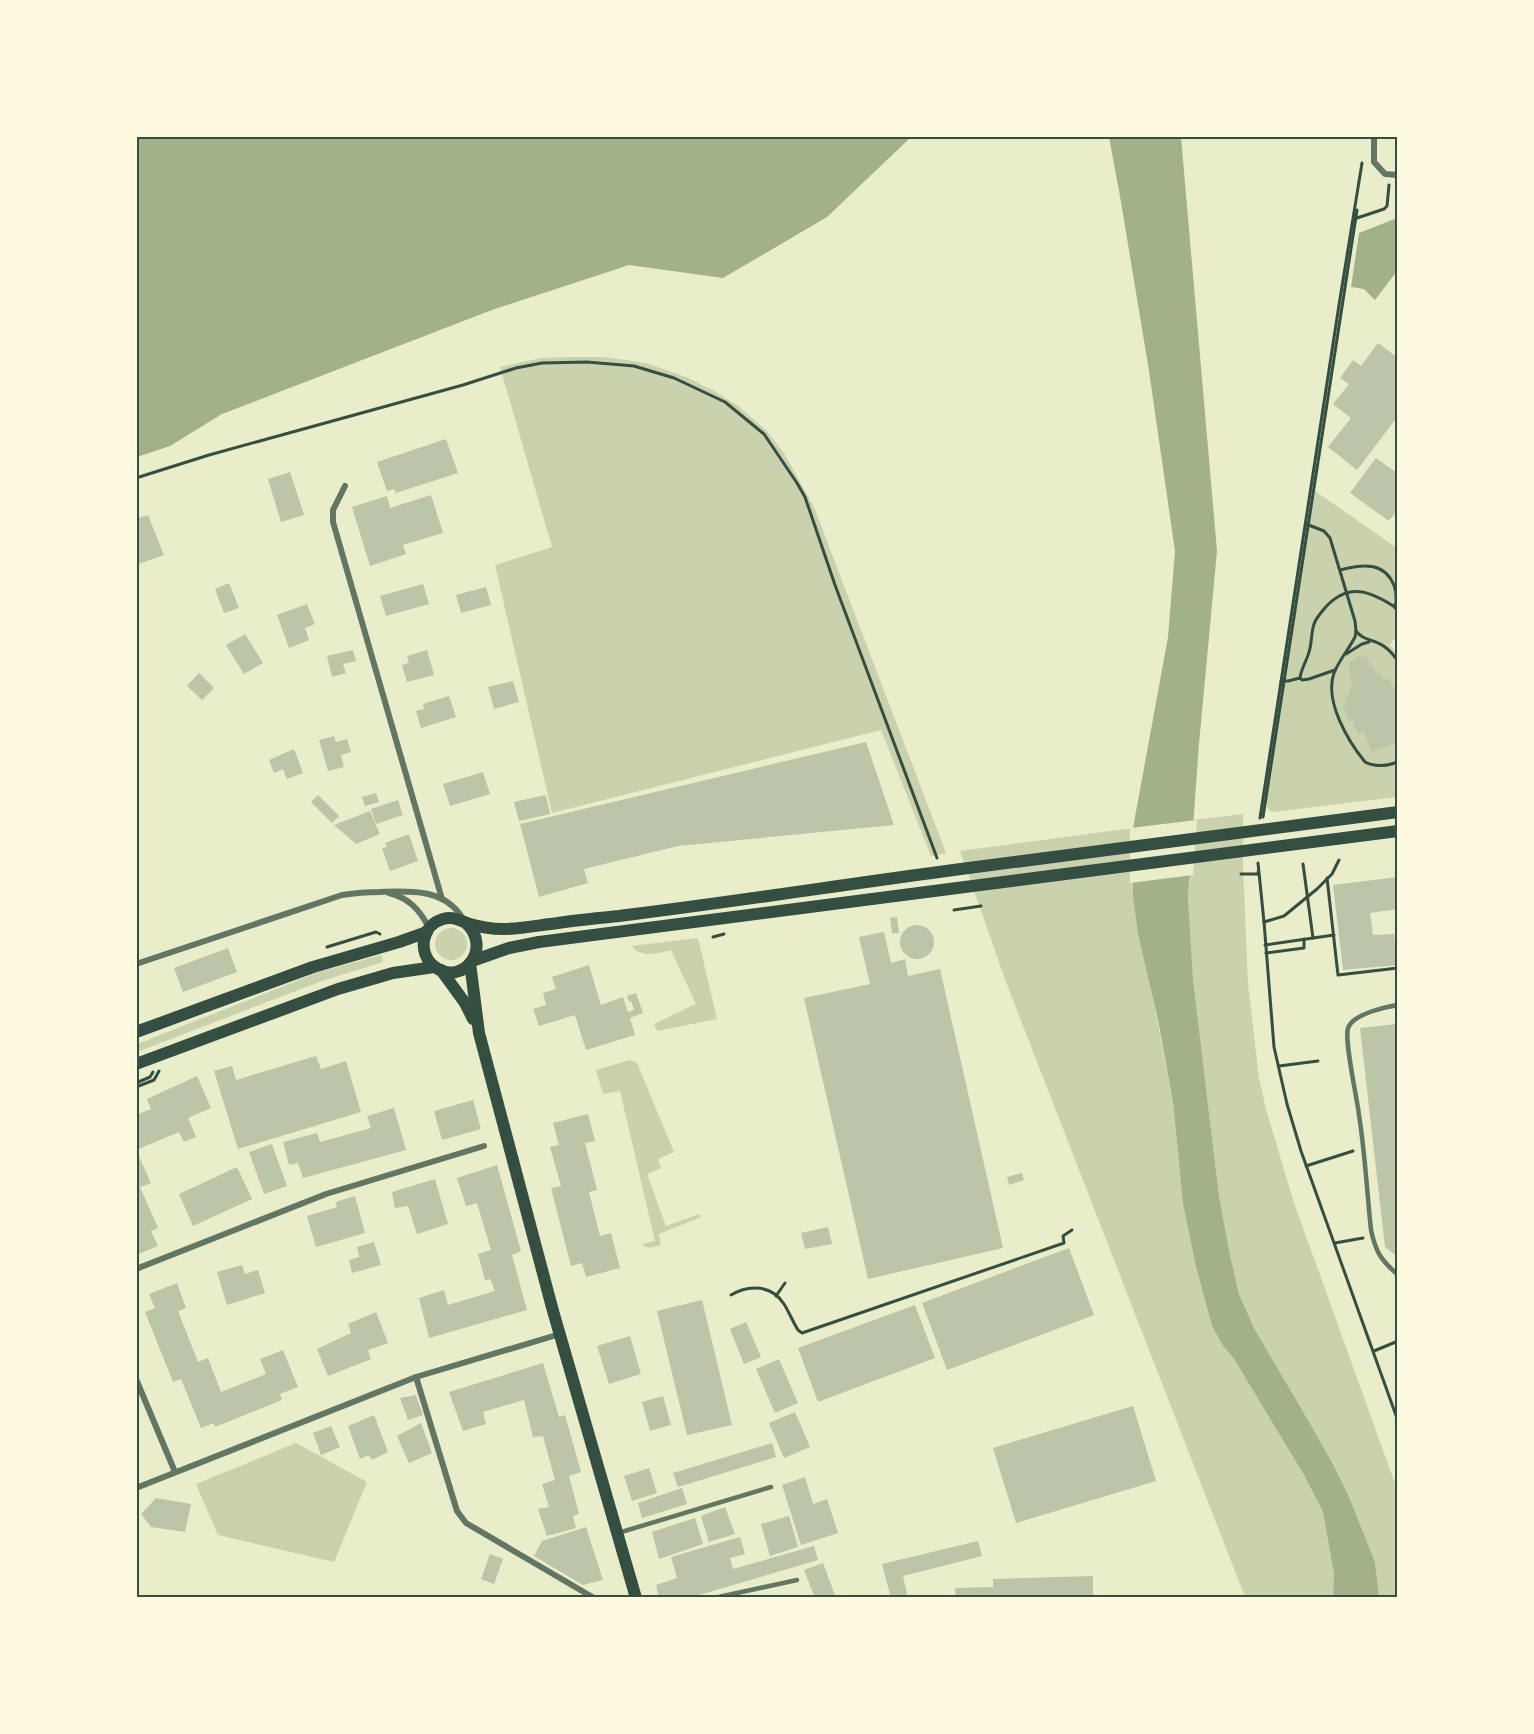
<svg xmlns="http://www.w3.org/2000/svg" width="1534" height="1734" viewBox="0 0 1534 1734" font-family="Manrope,sans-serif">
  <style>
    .green { fill: #cad2ad }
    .water { fill: #a3b18a }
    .pier { fill: #e9edc9 }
    .building { fill: #bcc5a7 }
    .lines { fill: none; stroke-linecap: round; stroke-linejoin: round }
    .path { stroke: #344e41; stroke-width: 3 }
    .service { stroke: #617663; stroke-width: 4.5 }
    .minor { stroke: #617663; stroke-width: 6 }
    .secondary { stroke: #344e41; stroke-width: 12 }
    .neatline { fill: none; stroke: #344e41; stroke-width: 2 }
  </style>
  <rect width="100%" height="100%" fill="#e9edc9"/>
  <g class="green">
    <polygon points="569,357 604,357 646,363 686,377 714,391 738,406 766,430 784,453 814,507 946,853 931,856 881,730 552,813 495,565 552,547 500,367 541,358"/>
    <polygon points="1315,491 1397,548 1397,635 1390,645 1398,655 1397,797 1272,812 1268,809 1266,803"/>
    <polygon points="1243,814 1243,867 1248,984 1259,1078 1266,1109 1293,1200 1397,1489 1397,1597 1379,1597 1375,1562 1350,1499 1334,1466 1312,1427 1254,1328 1239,1294 1230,1255 1219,1196 1193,979 1188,896 1193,820"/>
    <polygon points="1133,828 1133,896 1173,1102 1183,1204 1196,1267 1212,1326 1223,1346 1234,1359 1304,1475 1323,1512 1334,1574 1333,1597 1245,1597 1006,982 960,851"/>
    <circle cx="451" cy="944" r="16"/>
    <path d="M698,938L717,1019L657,1031L654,1024L696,1004L671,950C655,954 643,958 631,946Z"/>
    <polygon points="381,955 383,962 322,981 137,1052 137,1044 319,972"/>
    <path d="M630,1060L637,1063L674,1152L658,1159L661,1168L647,1174L666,1226L700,1214L701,1217L659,1234L661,1245C654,1247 647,1250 642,1244L655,1241L620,1091L603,1094L596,1070Z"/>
    <polygon points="296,1443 367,1482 334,1562 218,1535 196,1484"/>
  </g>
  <g class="water">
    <polygon points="137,136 920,136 920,137 909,139 827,217 723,278 629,265 492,310 222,414 170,446 137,457"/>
    <polygon points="1109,137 1181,137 1217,551 1199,744 1188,896 1193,979 1219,1196 1230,1255 1239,1294 1254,1328 1312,1427 1334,1466 1350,1499 1375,1562 1379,1597 1333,1597 1334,1574 1323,1512 1304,1475 1234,1359 1223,1346 1212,1326 1196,1267 1183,1204 1173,1102 1158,1020 1138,934 1133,896 1133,828 1168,637 1175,551 1149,371 1120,196"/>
    <polygon points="1397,218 1397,271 1375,300 1364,289 1351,287 1359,233"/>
  </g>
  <polygon class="pier" points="1197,820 1193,875 1130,883 1130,828"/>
  <g class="building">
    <polygon points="1378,343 1398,358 1398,416 1357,470 1328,447 1351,418 1333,404 1349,384 1340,378 1353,360 1361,366"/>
    <polygon points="446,439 458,473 396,493 394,489 387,491 377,462"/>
    <polygon points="1376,458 1398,474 1398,509 1389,521 1350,493"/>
    <polygon points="290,472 304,515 281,522 268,479"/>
    <polygon points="431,495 443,533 403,545 406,554 370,566 352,507 387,496 390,508"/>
    <polygon points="148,515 164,555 136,565 136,519"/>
    <polygon points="229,583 239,608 224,613 215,589"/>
    <polygon points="423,584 429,604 386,616 380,596"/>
    <polygon points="486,587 491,605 461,613 456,595"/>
    <polygon points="307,604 315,624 305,628 309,640 289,648 277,615"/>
    <polygon points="245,634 263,663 244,674 226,645"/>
    <polygon points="353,650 356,661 343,664 346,673 332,677 327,656"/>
    <polygon points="427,650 434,675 407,682 402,665 409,663 407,656"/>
    <polygon points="1357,656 1366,657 1377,674 1380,673 1384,680 1389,678 1393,688 1398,686 1398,742 1371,752 1364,731 1358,734 1353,720 1349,721 1343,707 1347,705 1344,697 1350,694 1350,686 1352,685 1349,669 1350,662"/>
    <polygon points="199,673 214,688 202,700 187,686"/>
    <polygon points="513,681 519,702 494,709 488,687"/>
    <polygon points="449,696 456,717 421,728 416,711 424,709 423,704"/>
    <polygon points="334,736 336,742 347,739 351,752 341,755 344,767 328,771 319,740"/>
    <polygon points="866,742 894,825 678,846 584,869 588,883 539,897 520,824"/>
    <polygon points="294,749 303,773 287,779 283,769 274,773 269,760"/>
    <polygon points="483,772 490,794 450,806 443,784"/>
    <polygon points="376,793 379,802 365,806 362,797"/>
    <polygon points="318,795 339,816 332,823 311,802"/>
    <polygon points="546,795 550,814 519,821 514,802"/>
    <polygon points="398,800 403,815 376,824 371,809"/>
    <polygon points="370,811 380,834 356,844 334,825"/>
    <polygon points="409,834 418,861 390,871 382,848 387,847 385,843"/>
    <polygon points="1398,877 1398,909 1370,913 1373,935 1394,934 1398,965 1343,970 1333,885"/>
    <polygon points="897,917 899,933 892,933 890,918"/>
    <circle cx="917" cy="942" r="17"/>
    <polygon points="884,932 891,963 905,959 908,976 940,969 1003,1248 868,1279 804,998 870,984 859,937"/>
    <polygon points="228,948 237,972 183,992 174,968"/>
    <polygon points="589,965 601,1005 623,997 628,1012 634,1010 631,1001 629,1002 627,996 636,993 643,1013 630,1018 635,1035 586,1050 575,1015 539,1026 533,1009 546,1005 543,993 556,989 552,977"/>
    <polygon points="1397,1024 1398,1030 1398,1257 1385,1247 1360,1028"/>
    <polygon points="316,1056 321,1069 346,1061 361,1112 238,1149 214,1071 232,1066 236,1080"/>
    <polygon points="197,1076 211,1108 188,1118 196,1137 184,1142 179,1132 136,1150 136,1115 151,1109 147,1099"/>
    <polygon points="473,1100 481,1129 442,1140 434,1111"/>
    <polygon points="394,1108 406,1150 303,1178 298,1163 289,1165 283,1142 317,1133 320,1142 371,1128 367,1116"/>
    <polygon points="588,1114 595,1141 585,1143 597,1190 589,1192 600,1236 611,1233 620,1268 586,1277 582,1263 571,1266 551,1188 561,1186 550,1147 559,1145 553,1123"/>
    <polygon points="272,1144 287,1186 264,1194 249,1152"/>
    <polygon points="136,1150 151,1183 140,1187 158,1228 151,1231 158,1246 136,1255"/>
    <polygon points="497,1165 521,1251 512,1255 527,1310 429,1338 419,1298 444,1290 448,1305 495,1291 490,1279 485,1280 478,1254 491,1250 477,1203 466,1206 457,1178"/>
    <polygon points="237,1167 252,1199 193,1226 179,1194"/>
    <polygon points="1022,1173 1024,1180 1009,1185 1007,1177"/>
    <polygon points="435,1179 448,1224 417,1234 408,1206 395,1208 392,1192"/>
    <polygon points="355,1196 365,1233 316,1247 307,1216 337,1207 336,1202"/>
    <polygon points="828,1227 832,1244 805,1249 801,1233"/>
    <polygon points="374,1242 381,1265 352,1273 349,1260 359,1257 357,1247"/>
    <polygon points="1069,1248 1094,1315 947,1370 922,1303"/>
    <polygon points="242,1265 245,1274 258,1270 265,1293 227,1305 217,1272"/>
    <polygon points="177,1283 186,1308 178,1311 198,1362 208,1358 221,1392 266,1374 260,1359 283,1350 298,1387 280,1394 282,1400 215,1427 214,1423 201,1428 181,1379 173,1382 145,1312 155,1308 149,1294"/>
    <polygon points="702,1300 732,1425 687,1435 657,1311"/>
    <polygon points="915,1305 935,1358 818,1402 798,1348"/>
    <polygon points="376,1312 388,1343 368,1350 371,1359 328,1376 317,1349 351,1333 348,1324"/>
    <polygon points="746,1322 761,1357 744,1364 730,1329"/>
    <polygon points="630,1336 641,1374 609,1384 597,1346"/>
    <polygon points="779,1359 798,1403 775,1413 756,1369"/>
    <polygon points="543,1363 559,1417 565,1415 581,1472 569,1476 579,1514 573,1516 576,1528 547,1536 538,1509 549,1507 542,1484 555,1480 543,1436 533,1437 524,1400 483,1412 486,1424 463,1431 449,1392"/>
    <polygon points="416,1395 423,1415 408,1420 400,1398"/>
    <polygon points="663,1396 671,1425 650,1431 642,1402"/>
    <polygon points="1133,1406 1156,1481 1016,1523 993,1448"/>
    <polygon points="795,1412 810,1447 784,1458 769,1423"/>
    <polygon points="374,1415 388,1452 372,1460 369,1455 360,1459 348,1426"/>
    <polygon points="421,1423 432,1453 409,1463 397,1436"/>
    <polygon points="331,1426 340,1447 321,1455 313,1433"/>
    <polygon points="772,1443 776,1457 678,1487 673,1473"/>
    <polygon points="649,1468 657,1493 632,1501 624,1476"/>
    <polygon points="805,1477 813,1504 827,1499 838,1533 801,1545 782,1485"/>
    <polygon points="682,1488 687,1504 642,1518 638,1503"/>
    <polygon points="156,1498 191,1504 185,1532 151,1527 141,1514"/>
    <polygon points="725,1507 735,1534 709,1542 701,1516"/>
    <polygon points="789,1516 798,1547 770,1556 761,1524"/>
    <polygon points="695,1518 703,1544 659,1559 652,1532"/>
    <polygon points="586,1527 603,1580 583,1585 534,1556 542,1541"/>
    <polygon points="740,1537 745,1554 730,1558 733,1569 814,1546 818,1560 689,1598 659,1598 656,1585 677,1578 671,1557"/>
    <polygon points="978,1541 982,1556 903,1576 908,1598 891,1598 882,1564"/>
    <polygon points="490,1554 503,1559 494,1584 481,1579"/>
    <polygon points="823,1563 836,1598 815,1598 804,1570"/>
    <polygon points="1093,1576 1093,1598 956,1598 955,1588 993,1587 993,1579"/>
  </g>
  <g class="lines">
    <g class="path">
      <polyline points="1354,219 1384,209 1387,206 1389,185"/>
      <polyline points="136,478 209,455 463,385 516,368 542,363 587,362 634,366 674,378 725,402 764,434 797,483 805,497 835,585 937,858"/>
      <path d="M1306,524L1324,531L1330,538L1355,621L1356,631L1355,637C1349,649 1339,660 1334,673C1324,701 1348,741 1365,762C1376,768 1387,766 1398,762"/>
      <path d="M1340,570C1348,568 1356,566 1364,566C1388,565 1400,586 1395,608"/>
      <path d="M1356,631C1362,639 1369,639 1378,643C1386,646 1393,654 1398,661"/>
      <polyline points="1346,654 1362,644 1369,642"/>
      <path d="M1335,670L1309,679L1302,680L1300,678C1301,669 1307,660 1309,652C1312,643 1311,633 1314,624C1316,618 1320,614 1324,609C1348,581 1371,591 1398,609"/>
      <polyline points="1281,681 1288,681 1300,678"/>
      <polyline points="1263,817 1357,210"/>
      <polyline points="1260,818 1339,305 1362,163"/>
      <polyline points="1258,863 1264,922 1274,1047 1287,1104 1301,1151 1398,1421"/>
      <polyline points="1303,864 1313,938"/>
      <polyline points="1241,874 1258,874 1258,872"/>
      <polyline points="1327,878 1338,975 1398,968"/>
      <polyline points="954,910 981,906"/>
      <polyline points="1264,922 1284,916 1317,889 1332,874 1339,860"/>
      <polyline points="713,937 724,934"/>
      <polyline points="1265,945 1334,935"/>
      <polyline points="327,947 376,932 380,934"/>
      <polyline points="1266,953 1304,948 1304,939"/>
      <polyline points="1279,1066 1318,1061"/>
      <polyline points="136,1083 150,1077 153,1072"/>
      <polyline points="136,1087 154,1080 159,1071"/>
      <polyline points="1306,1166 1353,1151"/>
      <polyline points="1335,1243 1363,1238"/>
      <path d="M731,1295C749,1284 772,1285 784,1304C789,1312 793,1322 798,1330L802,1333L1064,1243L1063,1236L1072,1230"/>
      <polyline points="776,1296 785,1283"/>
      <polyline points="1374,1351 1398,1341"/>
    </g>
    <g class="service">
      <path d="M1398,1005C1385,1007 1353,1014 1348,1028C1344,1041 1357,1097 1359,1115C1365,1153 1367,1192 1371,1230C1376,1253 1381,1260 1398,1275"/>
      <polyline points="618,1533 771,1487"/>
      <polyline points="714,1598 797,1580"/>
    </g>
    <g class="minor">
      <polyline points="1374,136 1374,162 1385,174 1398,175"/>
      <polyline points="345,486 333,510 333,522 442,899"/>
      <path d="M389,893C409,898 420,910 429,928"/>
      <path d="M136,964L342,895C355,893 366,892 379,892C410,891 445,888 463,919"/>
      <polyline points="136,1269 326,1194 484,1146"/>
      <polyline points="416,1377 457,1511 466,1523 594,1598"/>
      <polyline points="136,1379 175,1472"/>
      <polyline points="136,1488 416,1377 560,1334"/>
    </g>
    <g class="secondary">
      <path d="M466,923C493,948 463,987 435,967C417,954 421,925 443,919C454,916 460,921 470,924C480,927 492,929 503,929C521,929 540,925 558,923C578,920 599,918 619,916C733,902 847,884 961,869C1106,849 1252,831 1398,812"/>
      <polyline points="472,961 509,948 539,942 1398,831"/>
      <polyline points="470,963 479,1033 553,1311 636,1598"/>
      <polyline points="441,970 465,1003 473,1019"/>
      <polyline points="136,1032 313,967 399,942 427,932"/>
      <polyline points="136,1064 338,989 393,973 434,967"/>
    </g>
  </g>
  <rect width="1534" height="1734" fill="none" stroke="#fefae0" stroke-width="276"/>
  <rect x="138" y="138" width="1258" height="1458" class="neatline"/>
</svg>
